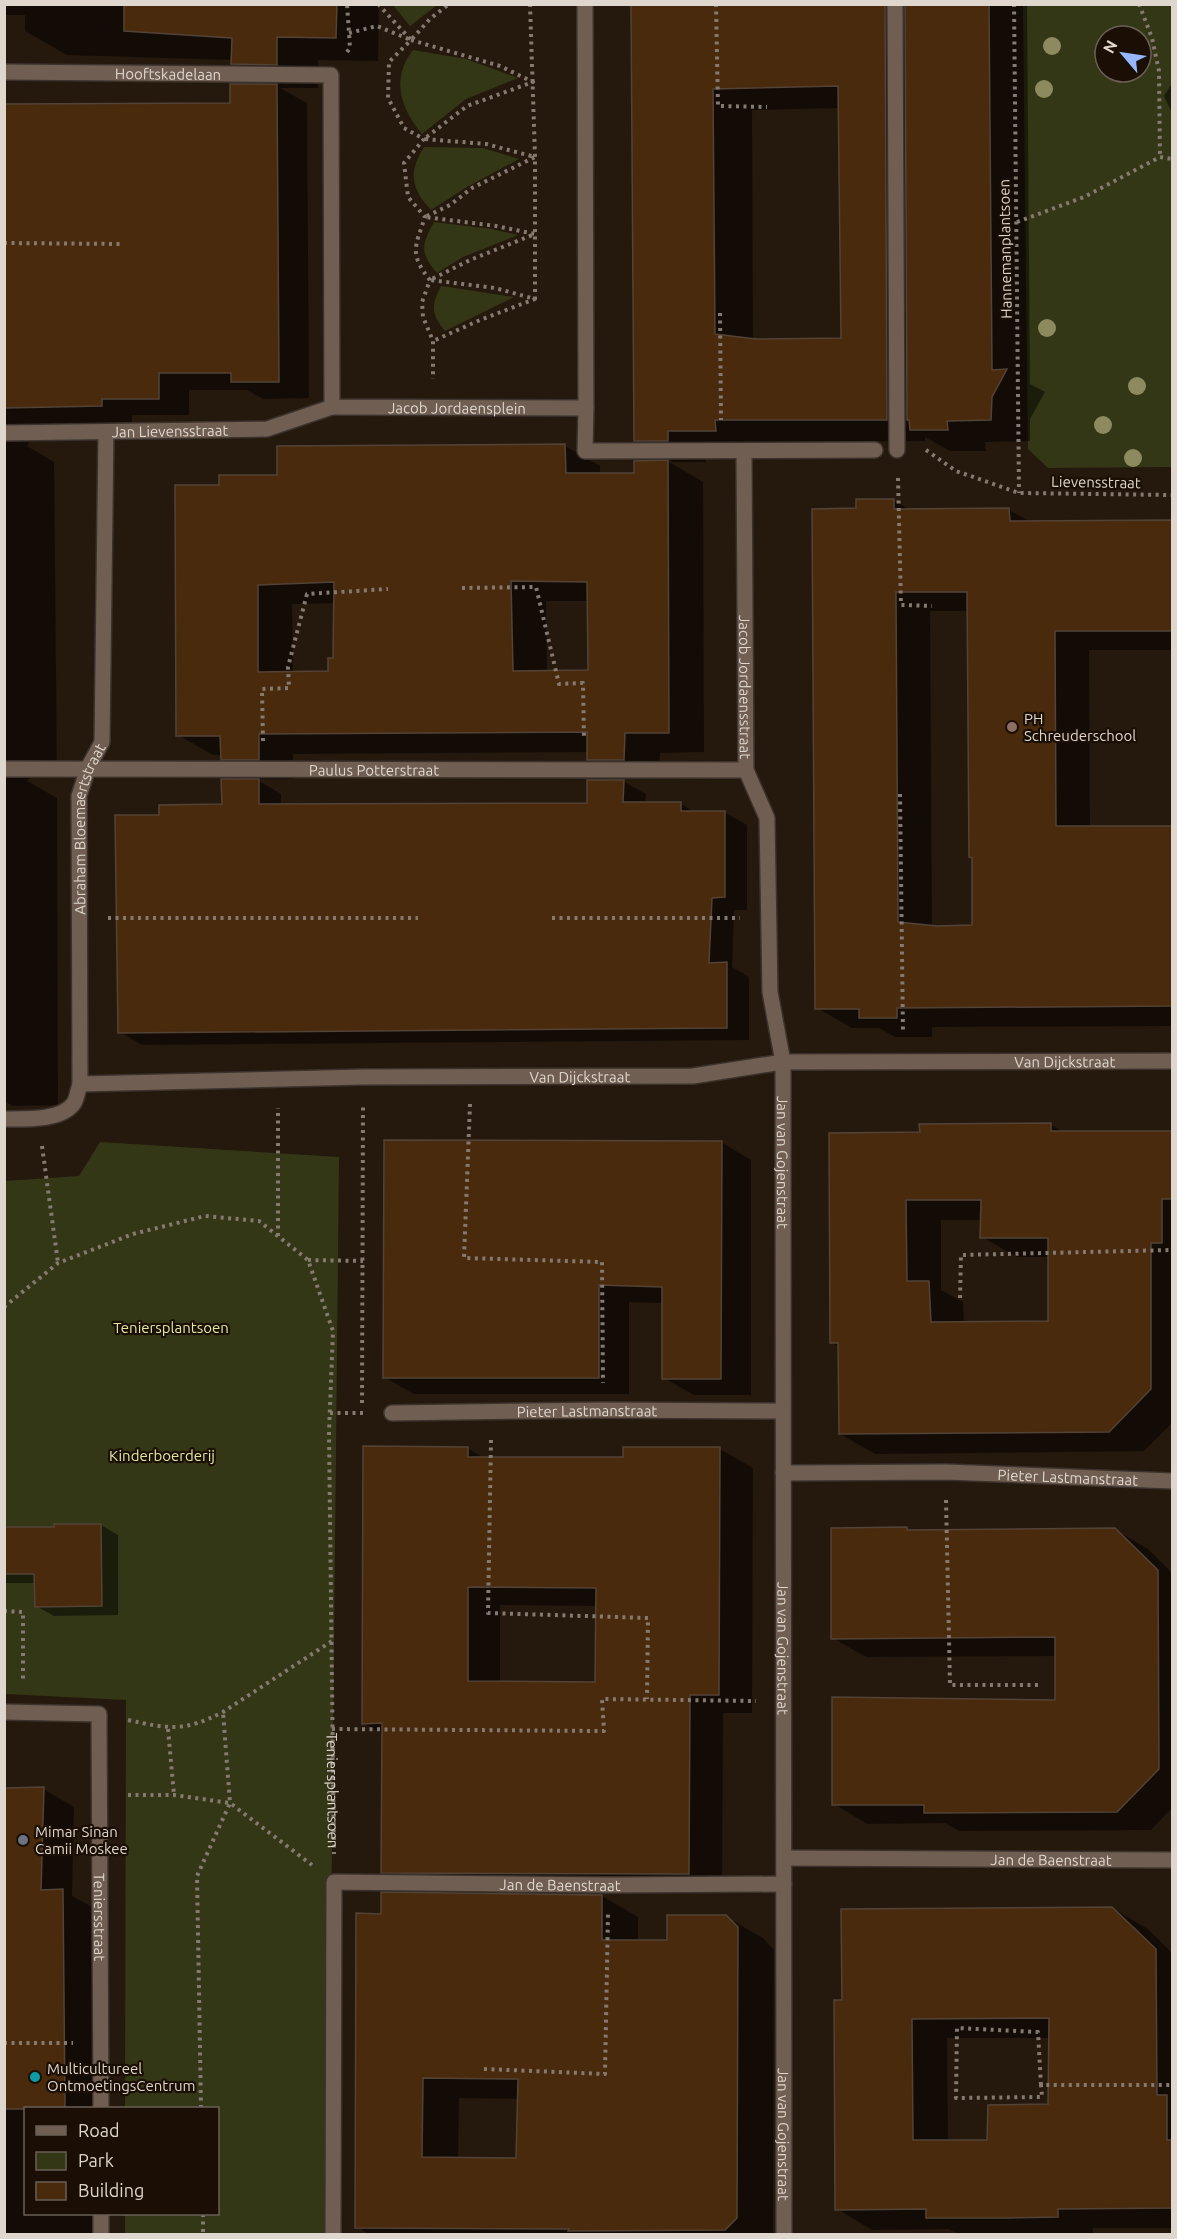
<svg xmlns="http://www.w3.org/2000/svg" width="1177" height="2239" viewBox="0 0 1177 2239" font-family="Ubuntu,sans-serif">
  <style>
    .green { fill: #343716; fill-rule: evenodd }
    .shadow { fill: #0007; fill-rule: evenodd }
    .building { fill: #492a0c; stroke: #534337; stroke-width: 1.5; fill-rule: evenodd }
    .lines { fill: none; stroke-linecap: round; stroke-linejoin: round }
    .service-casing { stroke: #3b322d; stroke-width: 18 }
    .minor-casing { stroke: #3b322d; stroke-width: 18 }
    .path { stroke: #857a71; stroke-width: 4; stroke-dasharray: 3 4.5; stroke-linecap: butt }
    .service { stroke: #6f5e51; stroke-width: 15 }
    .minor { stroke: #6f5e51; stroke-width: 15 }
    .tree { fill: #8c8a5e }
    .education-dot { fill: #8d6e63; stroke: #1b0f05; stroke-width: 2 }
    .worship-dot { fill: #6b7280; stroke: #1b0f05; stroke-width: 2 }
    .culture-dot { fill: #0f9aa8; stroke: #1b0f05; stroke-width: 2 }
    .labels { text-anchor: middle; dominant-baseline: central; stroke-width: 4.5; stroke-linejoin: round; paint-order: stroke }
    .street-label { font-size: 15px; fill: #dfd6ce; stroke: #1b0f05 }
    .poi-label { font-size: 15px; fill: #dfd6ce; stroke: #1b0f05; text-anchor: start }
    .park-label { font-size: 15px; fill: #e0e8a0; stroke: #1b0f05 }
  </style>
  <rect width="100%" height="100%" fill="#25180d"/>
  <g class="green">
    <polygon points="393,5 437,5 410,26"/>
    <path d="M1023,5H1172V467L1048,468L1028,449ZM1105,36H1141V72H1105Z"/>
    <path d="M413,50L466,59L518,78L466,99L422,134C400,108 391,78 413,50Z"/>
    <path d="M424,147L483,148L519,159L467,187L431,210C411,189 408,172 424,147Z"/>
    <path d="M434,222L492,229L518,235L463,257L437,273C420,253 421,245 434,222Z"/>
    <path d="M441,286H442L514,297L445,331C431,314 431,305 441,286Z"/>
    <polygon points="100,1142 339,1157 328,2234 125,2234 125,2214 218,2214 218,2108 125,2108 126,1700 5,1694 5,1181 79,1176"/>
  </g>
  <g class="shadow">
    <polygon points="4,4 379,4 378,61 318,60 318,88 280,88 307,103 309,398 263,399 247,390 189,390 189,415 132,415 132,422 54,424 54,440 30,441 27,446 54,462 57,776 31,777 27,781 57,798 58,1105 13,1106 4,1101 4,105 231,104 271,86 232,63 233,60 67,55 25,31 25,15 4,15"/>
    <path d="M633,4H883L906,18V14L889,4H1027L1030,384L1045,392L1030,419V441L985,442L986,451H950L925,437V441L753,442L754,453H706V462H669L703,482L704,752L660,753L659,779H624L589,759V752L293,754V779H257L222,759V755H213L178,735L221,486L278,477L565,446L600,466V475H636L635,462H673L635,440ZM840,108L842,339L753,340L752,110ZM546,601H589V672H547ZM335,603V659L330,673H293L292,604Z"/>
    <polygon points="1172,83 1172,113 1164,96"/>
    <path d="M893,500L912,511L1009,510L1031,522H1172V650H1089L1090,828L1172,827V1026L932,1027V1037H895L879,1028H852L817,1008L857,510ZM930,611H968L973,927H932Z"/>
    <polygon points="259,781 281,794 281,806 588,804 623,781 646,794 645,804 681,804 696,813 724,812 747,825 747,910 734,910 732,967 749,977 749,1040 142,1045 120,1032 161,816 224,806"/>
    <path d="M1051,1125L1065,1133L1172,1132V1423L1144,1451L875,1454L840,1434L839,1347L831,1342L921,1134ZM941,1220H982V1237L1017,1257H1050V1323L964,1324L963,1302L941,1290Z"/>
    <polygon points="721,1142 751,1160 751,1395 694,1395 664,1378 664,1303 629,1302 629,1394 414,1394 384,1377"/>
    <path d="M467,1448L484,1458H624L720,1449L753,1468L752,1713H723L722,1893L416,1891L382,1872L383,1734L363,1723ZM500,1605L597,1606L596,1683L500,1682Z"/>
    <polygon points="101,1525 118,1535 118,1615 54,1616 36,1606 36,1583 4,1583 4,1528 56,1528"/>
    <polygon points="832,1529 907,1529 911,1531 1114,1529 1148,1549 1172,1573 1172,1808 1151,1830 959,1831 945,1823 867,1824 834,1804 1057,1702 1056,1656 866,1657 833,1638"/>
    <polygon points="4,1789 43,1789 74,1807 72,1896 94,1908 95,2108 26,2108 26,2214 96,2214 96,2234 4,2234"/>
    <path d="M602,1896L638,1917V1941H669L726,1917L763,1938L774,1950L773,2234H369L357,2227L382,1915ZM459,2098L519,2099L518,2159H458Z"/>
    <path d="M1112,1908L1148,1929L1172,1953V2228H1093V2234H958L949,2229L872,2230L837,2209L843,2001ZM947,2038H1050V2106L989,2142L948,2141Z"/>
  </g>
  <g class="building">
    <polygon points="124,4 337,4 336,38 277,37 277,65 231,64 232,38 124,31"/>
    <path d="M885,4L887,420H715L716,431H668V441H634L631,5ZM838,86L841,338L756,339L715,334L713,89Z"/>
    <polygon points="905,4 989,4 992,370 1007,369 992,397 991,420 947,421 948,430 910,430 909,420 907,420"/>
    <polygon points="230,84 277,84 279,382 231,382 231,373 159,373 159,399 102,399 102,406 4,408 4,104 230,103"/>
    <path d="M565,444L566,473H634V461L668,460L669,733H625L624,760H587V732L259,734V760H221L220,736H176L175,485H219V475H277V446ZM511,581L587,582L588,670L513,671ZM334,582L333,658H328V671L258,672V585Z"/>
    <path d="M856,499H894V509L1009,508L1010,521L1173,520V631H1055L1056,826H1173V1006L897,1008V1018H859V1009H815L812,509L856,508ZM896,592H967L969,857L972,858V925L937,926L898,922Z"/>
    <polygon points="221,779 259,779 259,804 587,803 587,780 624,780 623,802 681,802 681,811 725,811 725,897 712,898 709,963 727,962 727,1028 118,1033 115,815 159,815 159,805 222,804"/>
    <path d="M1051,1123V1131H1173V1199H1162V1243H1151V1389L1109,1432L839,1434L838,1343H830L829,1133L920,1132L919,1124ZM906,1200H981L980,1238H1048V1321L931,1322L929,1281H907Z"/>
    <polygon points="384,1140 722,1141 721,1379 662,1379 662,1287 599,1285 599,1378 383,1378"/>
    <path d="M363,1446L468,1447V1457H623V1447H720L719,1695H690L689,1874L381,1873L382,1723L362,1724ZM468,1587L596,1588L595,1682L468,1681Z"/>
    <polygon points="54,1524 101,1524 102,1606 35,1607 34,1574 4,1574 4,1527 54,1527"/>
    <polygon points="907,1527 907,1530 1115,1528 1158,1570 1159,1769 1117,1812 924,1813 924,1805 832,1805 832,1697 1055,1700 1055,1637 831,1639 831,1528"/>
    <polygon points="44,1787 41,1890 63,1889 65,2109 4,2109 4,1788"/>
    <path d="M381,1892L602,1895V1940H667V1915H726L738,1927L737,2218L725,2230L568,2231L569,2229L355,2228L356,1913L381,1914ZM423,2078L518,2079L516,2158L422,2157Z"/>
    <path d="M1112,1907L1156,1949L1157,2095H1167V2140H1173V2208L1058,2209V2217L1009,2218H926V2209L835,2210L834,2000H842L841,1909ZM1049,2018L1048,2104L988,2105L987,2140H913L912,2019Z"/>
  </g>
  <g class="lines">
    <g class="service-casing">
      <polyline id="service" points="895,4 897,450"/>
    </g>
    <g class="minor-casing">
      <g id="minor">
        <path id="s2" d="M4,72L331,75L332,407L586,408L585,4"/>
        <polyline points="586,408 585,451 875,450"/>
        <path id="s3" d="M4,433L267,429L332,407"/>
        <path id="s4" d="M744,451L746,770L767,818L770,992L783,1062L784,2234"/>
        <path id="s5" d="M4,769L746,770"/>
        <path id="s6" d="M80,1084L363,1077L693,1076L783,1062L1172,1061"/>
        <path id="s7" d="M4,1119C24,1119 62,1121 74,1103C77,1098 78,1090 80,1084L79,796L88,768L102,742L106,432"/>
        <path id="s8" d="M392,1413L603,1410L783,1411"/>
        <path id="s9" d="M783,1473L946,1472L1172,1481"/>
        <path id="s10" d="M4,1712L99,1714L101,2108"/>
        <path id="s11" d="M784,1858L1172,1860"/>
        <polyline points="101,2214 101,2234"/>
        <path id="s12" d="M333,2234L334,1882L609,1885L784,1884"/>
      </g>
    </g>
    <g class="path">
      <path d="M378,4L411,40L389,62L388,98L404,128L424,139L404,163L408,197L425,217C415,247 409,254 430,280L422,302L423,317L433,341V379"/>
      <polyline points="530,4 535,157 535,299"/>
      <polyline points="716,4 718,106 767,107"/>
      <polyline points="1014,4 1019,493"/>
      <polyline points="1139,4 1152,38 1159,71 1160,157"/>
      <polyline points="349,33 377,26 411,40 430,19 449,4"/>
      <polyline points="411,40 500,66 533,82 467,106 424,139 486,144 535,157 472,188 450,205 425,217 496,226 535,234 470,260 430,280 495,288 535,299 480,320 433,341"/>
      <polyline points="347,52 350,48 347,4"/>
      <polyline points="1017,222 1084,197 1160,157 1172,159"/>
      <polyline points="4,243 121,244"/>
      <polyline points="720,313 721,420"/>
      <polyline points="926,450 956,471 1019,493 1172,495"/>
      <polyline points="898,478 901,605 932,606"/>
      <polyline points="462,588 536,587 559,684 583,683 584,740"/>
      <polyline points="263,741 262,689 289,688 288,667 307,594 388,589"/>
      <polyline points="900,794 903,1034"/>
      <polyline points="108,918 418,918"/>
      <polyline points="552,918 740,918"/>
      <polyline points="470,1104 464,1258 602,1262 603,1383"/>
      <polyline points="42,1146 58,1263"/>
      <polyline points="278,1236 278,1108"/>
      <polyline points="308,1260 363,1261"/>
      <polyline points="960,1298 961,1255 1172,1250"/>
      <path id="s1" d="M4,1307L58,1263L133,1234L205,1216L259,1221L308,1260L333,1331L329,1432L334,1854"/>
      <polyline points="362,1403 363,1105"/>
      <polyline points="330,1413 364,1413"/>
      <polyline points="491,1440 488,1613 648,1618 647,1699"/>
      <polyline points="946,1500 950,1685 1040,1685"/>
      <polyline points="4,1611 23,1612 23,1683"/>
      <path d="M128,1720C169,1729 184,1732 223,1712L332,1641"/>
      <polyline points="168,1729 174,1795"/>
      <polyline points="332,1729 604,1731 602,1699 756,1701"/>
      <polyline points="128,1795 174,1795 230,1803 312,1865"/>
      <polyline points="4,2043 73,2043"/>
      <polyline points="484,2069 605,2074 608,1914"/>
      <polyline points="1041,2085 1038,2032 957,2028 956,2098 1042,2097 1041,2085 1172,2085"/>
      <polyline points="201,2108 197,1876 230,1803 223,1712"/>
      <polyline points="203,2214 203,2234"/>
    </g>
    <use href="#service" class="service"/>
    <use href="#minor" class="minor"/>
  </g>
  <g class="tree">
    <circle cx="1052" cy="46" r="9"/>
    <circle cx="1044" cy="89" r="9"/>
    <circle cx="1047" cy="328" r="9"/>
    <circle cx="1137" cy="386" r="9"/>
    <circle cx="1103" cy="425" r="9"/>
    <circle cx="1133" cy="458" r="9"/>
  </g>
  <circle class="education-dot" cx="1012" cy="727" r="6"/>
  <circle class="worship-dot" cx="23" cy="1840" r="6"/>
  <circle class="culture-dot" cx="35" cy="2077" r="6"/>
  <g class="labels">
    <g class="street-label">
      <text stroke="none"><textPath href="#s2" startOffset="164">Hooftskadelaan</textPath></text>
      <text transform="translate(1005 249) rotate(-91)">Hannemanplantsoen</text>
      <text stroke="none"><textPath href="#s2" startOffset="784">Jacob Jordaensplein</textPath></text>
      <text stroke="none"><textPath href="#s3" startOffset="166">Jan Lievensstraat</textPath></text>
      <text transform="translate(1096 482) rotate(1)">Lievensstraat</text>
      <text stroke="none"><textPath href="#s4" startOffset="236">Jacob Jordaensstraat</textPath></text>
      <text stroke="none"><textPath href="#s5" startOffset="370">Paulus Potterstraat</textPath></text>
      <text stroke="none"><textPath href="#s7" startOffset="351">Abraham Bloemaertstraat</textPath></text>
      <text stroke="none"><textPath href="#s6" startOffset="986">Van Dijckstraat</textPath></text>
      <text stroke="none"><textPath href="#s6" startOffset="500">Van Dijckstraat</textPath></text>
      <text stroke="none"><textPath href="#s4" startOffset="717">Jan van Gojenstraat</textPath></text>
      <text stroke="none"><textPath href="#s8" startOffset="195">Pieter Lastmanstraat</textPath></text>
      <text stroke="none"><textPath href="#s9" startOffset="285">Pieter Lastmanstraat</textPath></text>
      <text stroke="none"><textPath href="#s4" startOffset="1203">Jan van Gojenstraat</textPath></text>
      <text stroke="none"><textPath href="#s1" startOffset="876">Teniersplantsoen</textPath></text>
      <text stroke="none"><textPath href="#s11" startOffset="267">Jan de Baenstraat</textPath></text>
      <text stroke="none"><textPath href="#s12" startOffset="578">Jan de Baenstraat</textPath></text>
      <text stroke="none"><textPath href="#s10" startOffset="298">Teniersstraat</textPath></text>
      <text stroke="none"><textPath href="#s4" startOffset="1689">Jan van Gojenstraat</textPath></text>
    </g>
    <g class="poi-label">
      <text x="1024" y="718">PH<tspan x="1024" dy="17">Schreuderschool</tspan></text>
      <text x="35" y="1831">Mimar Sinan<tspan x="35" dy="17">Camii Moskee</tspan></text>
      <text x="47" y="2068">Multicultureel<tspan x="47" dy="17">OntmoetingsCentrum</tspan></text>
    </g>
    <g class="park-label">
      <text x="171" y="1327">Teniersplantsoen</text>
      <text x="162" y="1455">Kinderboerderij</text>
    </g>
  </g>
  <rect width="1177" height="2239" fill="none" stroke="#dfd6ce" stroke-width="12"/>
  <rect x="24" y="2107" width="195" height="108" fill="#1b0f05" stroke="#695f55" stroke-width="1.5"/>
  <rect x="36" y="2126" width="30" height="9" fill="#6f5e51" stroke="#695f55" stroke-width="1.5"/>
  <text x="78" y="2137" font-size="18" fill="#dfd6ce">Road</text>
  <rect x="36" y="2152" width="30" height="18" fill="#343716" stroke="#695f55" stroke-width="1.5"/>
  <text x="78" y="2167" font-size="18" fill="#dfd6ce">Park</text>
  <rect x="36" y="2182" width="30" height="18" fill="#492a0c" stroke="#695f55" stroke-width="1.5"/>
  <text x="78" y="2197" font-size="18" fill="#dfd6ce">Building</text>
  <g transform="translate(1123 54) rotate(299)"><circle r="28" fill="#1b0f05" stroke="#695f55" stroke-width="1.5"/>
  <path d="M0-4.5L10 22L0 15L-10 22Z" fill="#96b6fd"/>
  <text y="-9" font-size="16" font-weight="bold" text-anchor="middle" fill="#dfd6ce">N</text>
  </g>
</svg>
